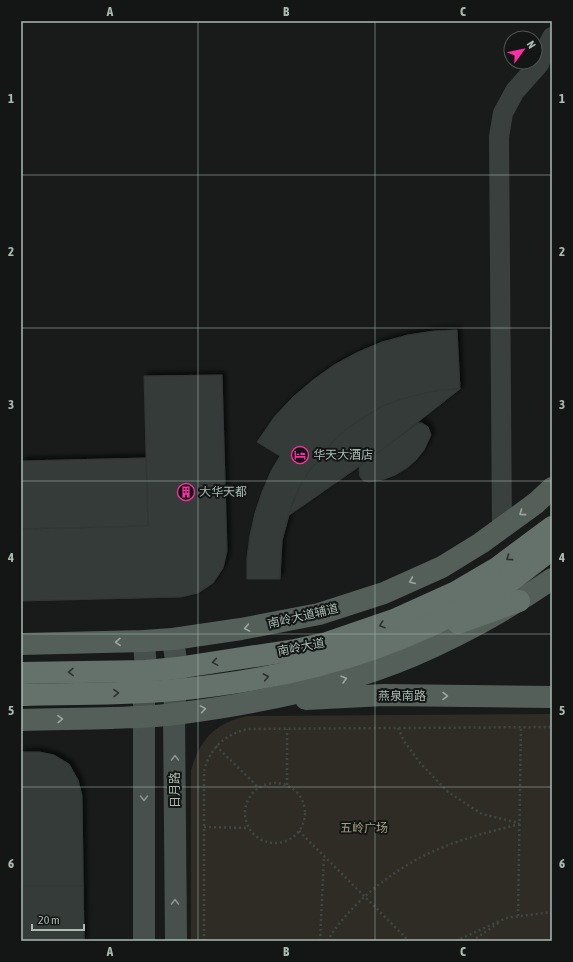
<svg xmlns="http://www.w3.org/2000/svg" width="573" height="962" viewBox="0 0 573 962" font-family="'Asap Condensed','Noto Sans SC',sans-serif">
  <style>
    .green { fill: #2e2c24 }
    .building { fill: #353a39; stroke: #323736; filter: url(#shadow) }
    .lines { fill: none; stroke-linecap: round; stroke-linejoin: round }
    .path { stroke: #3f4743; stroke-width: 2.5; stroke-dasharray: 2 3; stroke-linecap: butt }
    .street { stroke: #39403d; stroke-width: 20 }
    .secondary { stroke: #47504c; stroke-width: 22 }
    .primary { stroke: #555f5a; stroke-width: 22 }
    .highway { stroke: #65716b; stroke-width: 22 }
    .oneway { stroke: #99a9a0 }
    .oneway2 { stroke: #2c312f }
    .oneway3 { stroke: #87968e }
    .grid { fill: none; stroke: #aabbb2; stroke-width: 1; stroke-opacity: 0.55 }
    .labels { text-anchor: middle; dominant-baseline: central; stroke-width: 4; stroke-linejoin: round; paint-order: stroke }
    .poi-label { font-size: 12px; fill: #aabbb2; stroke: #131615; text-anchor: start }
    .street-label { font-size: 12px; fill: #aabbb2; stroke: #131615 }
    .park-label { font-size: 12px; fill: #a7a080; stroke: #131615 }
    .neatline { fill: none; stroke: #aabbb2; stroke-width: 1.5 }
    .grid-label { font-size: 13px; text-anchor: middle; font-weight: bold; fill: #aabbb2 }
  </style>
  <defs>
    <filter id="shadow"><feDropShadow dx="3.5" dy="-3.5" stdDeviation="2" flood-color="#0009"/></filter>
  </defs>
  <rect width="100%" height="100%" fill="#181b1a"/>
  <path class="green" d="M552,714V941H191V770C200,739 215,723 247,716Z"/>
  <g class="building">
    <polygon points="457,330 460,389 441,390 421,394 402,399 383,406 366,416 349,427 334,440 310,470 300,486 292,504 282,541 280,579 247,579 247,558 250,535 255,513 262,492 271,471 280,456 257,442 275,416 293,397 313,380 334,365 358,352 382,342 408,335 434,331"/>
    <polygon points="222,375 227,551 223,568 213,583 198,593 181,597 21,601 21,529 148,526 144,376"/>
    <polygon points="460,389 377,454 288,516 300,486 310,470 334,440 349,427 366,416 383,406 402,399 421,394 441,390"/>
    <polygon points="418,423 422,423 428,427 431,435 424,450 416,460 407,468 395,475 382,480 369,482 364,481 360,477 359,470 360,466"/>
    <polygon points="146,458 148,526 21,529 21,461"/>
    <polygon points="21,752 39,752 54,755 69,764 78,780 82,796 84,941 21,941"/>
    <polygon points="21,886 83,886 84,941 21,941"/>
  </g>
  <g class="lines">
    <g class="path">
      <polyline points="398,728 404,741 421,764 448,792 482,814 519,823"/>
      <polyline points="216,746 258,787"/>
      <circle cx="275" cy="813" r="30"/>
      <polyline points="287,785 287,729"/>
      <polyline points="204,827 248,828"/>
      <polyline points="299,831 409,941"/>
      <polyline points="518,916 521,727"/>
      <path d="M204,941V771C210,748 225,734 248,729L552,727"/>
      <polyline points="320,941 324,856"/>
      <path d="M327,941C350,904 389,873 427,854C457,840 488,832 520,824"/>
      <polyline points="456,941 506,918 552,912"/>
      <polyline points="472,941 500,922"/>
    </g>
    <polyline class="street" points="502,528 499,137 503,113 515,91 539,64 552,37"/>
    <g class="secondary">
      <polyline points="173,639 177,668 174,714 176,941"/>
      <polyline points="144,941 144,692 146,671 144,641"/>
    </g>
    <g class="primary">
      <polyline points="21,644 144,641 173,639 241,629 319,614 384,593 442,567 481,543 536,503 552,488"/>
      <polyline points="306,699 384,695 552,697"/>
      <path d="M21,720C51,719 81,719 112,718C133,717 154,717 175,714C255,704 338,687 412,656C461,635 508,609 552,579"/>
    </g>
    <g class="highway">
      <polyline points="458,623 519,601"/>
      <polyline points="21,673 146,671 177,668 295,650 327,643 394,620 456,592 497,568 552,527"/>
      <path d="M21,695C72,693 124,695 175,690C280,680 386,655 477,601C488,594 499,589 509,582C523,572 538,560 552,549"/>
    </g>
  </g>
  <defs><path id="oneway-chevron" d="M-2-3.5L2.5 0L-2 3.5" fill="none" stroke-width="1.6" stroke-linecap="round" stroke-linejoin="round"/></defs>
  <g class="oneway">
    <use href="#oneway-chevron" transform="translate(522 513) rotate(144)"/>
    <use href="#oneway-chevron" transform="translate(412 581) rotate(157)"/>
    <use href="#oneway-chevron" transform="translate(247 628) rotate(170)"/>
    <use href="#oneway-chevron" transform="translate(118 642) rotate(179)"/>
    <use href="#oneway-chevron" transform="translate(344 679) rotate(-16)"/>
    <use href="#oneway-chevron" transform="translate(445 696) rotate(1)"/>
    <use href="#oneway-chevron" transform="translate(203 709) rotate(-9)"/>
    <use href="#oneway-chevron" transform="translate(60 719) rotate(-2)"/>
  </g>
  <g class="oneway2">
    <use href="#oneway-chevron" transform="translate(509 558) rotate(144)"/>
    <use href="#oneway-chevron" transform="translate(382 625) rotate(161)"/>
    <use href="#oneway-chevron" transform="translate(215 662) rotate(171)"/>
    <use href="#oneway-chevron" transform="translate(71 672) rotate(179)"/>
    <use href="#oneway-chevron" transform="translate(266 677) rotate(-11)"/>
    <use href="#oneway-chevron" transform="translate(116 693) rotate(-1)"/>
  </g>
  <g class="oneway3">
    <use href="#oneway-chevron" transform="translate(175 758) rotate(-90)"/>
    <use href="#oneway-chevron" transform="translate(144 798) rotate(90)"/>
    <use href="#oneway-chevron" transform="translate(175 902) rotate(-90)"/>
  </g>
  <path class="grid" d="M198,21V941M375,21V941M21,175H552M21,328H552M21,481H552M21,634H552M21,787H552"/>
  <defs>
    <g id="hotel-ring" transform="scale(0.9)"><circle r="9.5" fill="#131615" stroke="#fe2da4" stroke-width="1.5"/><path d="M-6-4.5h1.5V1H6V5H4.5V3h-9V5H-6ZM-4 0a1.8 1.8 0 1 1 3.6 0ZM.5 0V-2.5h3Q6-2.5 6 0Z" fill="#fe2da4"/></g>
    <g id="building-ring" transform="scale(0.9)"><circle r="9.5" fill="#131615" stroke="#fe2da4" stroke-width="1.5"/><path d="M-4-6H4V6H1V3H-1V6H-4ZM-2.5-4.3h1.7v1.8h-1.7ZM.8-4.3h1.7v1.8H.8ZM-2.5-1h1.7V.8h-1.7ZM.8-1h1.7V.8H.8Z" fill="#fe2da4"/></g>
  </defs>
  <g fill-rule="evenodd">
    <use href="#hotel-ring" x="300" y="455"/>
    <use href="#building-ring" x="186" y="492"/>
  </g>
  <g class="labels">
    <g class="poi-label">
      <text x="313" y="455">华天大酒店</text>
      <text x="199" y="492">大华天都</text>
    </g>
    <g class="street-label">
      <text transform="translate(303 616) rotate(-13)">南岭大道辅道</text>
      <text transform="translate(301 647) rotate(-11)">南岭大道</text>
      <text x="402" y="696">燕泉南路</text>
      <text transform="translate(175 790) rotate(-90)">日月路</text>
    </g>
    <g class="park-label">
      <text x="364" y="828">五岭广场</text>
    </g>
  </g>
  <rect width="573" height="962" fill="none" stroke="#131615" stroke-width="44"/>
  <g transform="translate(523 50) rotate(57)"><circle r="19" fill="#131615" stroke="#4f5854"/>
  <path d="M0-3L7 15L0 10L-7 15Z" fill="#fe2da4"/>
  <text y="-6" font-size="11" font-weight="bold" text-anchor="middle" fill="#aabbb2">N</text>
  </g>
  <path d="M32 924v6h52v-6" fill="none" stroke="#aabbb2" stroke-width="2"/>
  <text x="38" y="924" font-size="12" fill="#aabbb2" stroke="#131615" stroke-width="3" paint-order="stroke">20 m</text>
  <rect x="22" y="22" width="529" height="918" class="neatline"/>
  <g class="grid-label">
    <text x="110" y="16">A</text>
    <text x="286" y="16">B</text>
    <text x="463" y="16">C</text>
    <text x="11" y="103">1</text>
    <text x="562" y="103">1</text>
    <text x="11" y="256">2</text>
    <text x="562" y="256">2</text>
    <text x="11" y="409">3</text>
    <text x="562" y="409">3</text>
    <text x="11" y="562">4</text>
    <text x="562" y="562">4</text>
    <text x="11" y="715">5</text>
    <text x="562" y="715">5</text>
    <text x="11" y="868">6</text>
    <text x="562" y="868">6</text>
    <text x="110" y="956">A</text>
    <text x="286" y="956">B</text>
    <text x="463" y="956">C</text>
  </g>
</svg>
